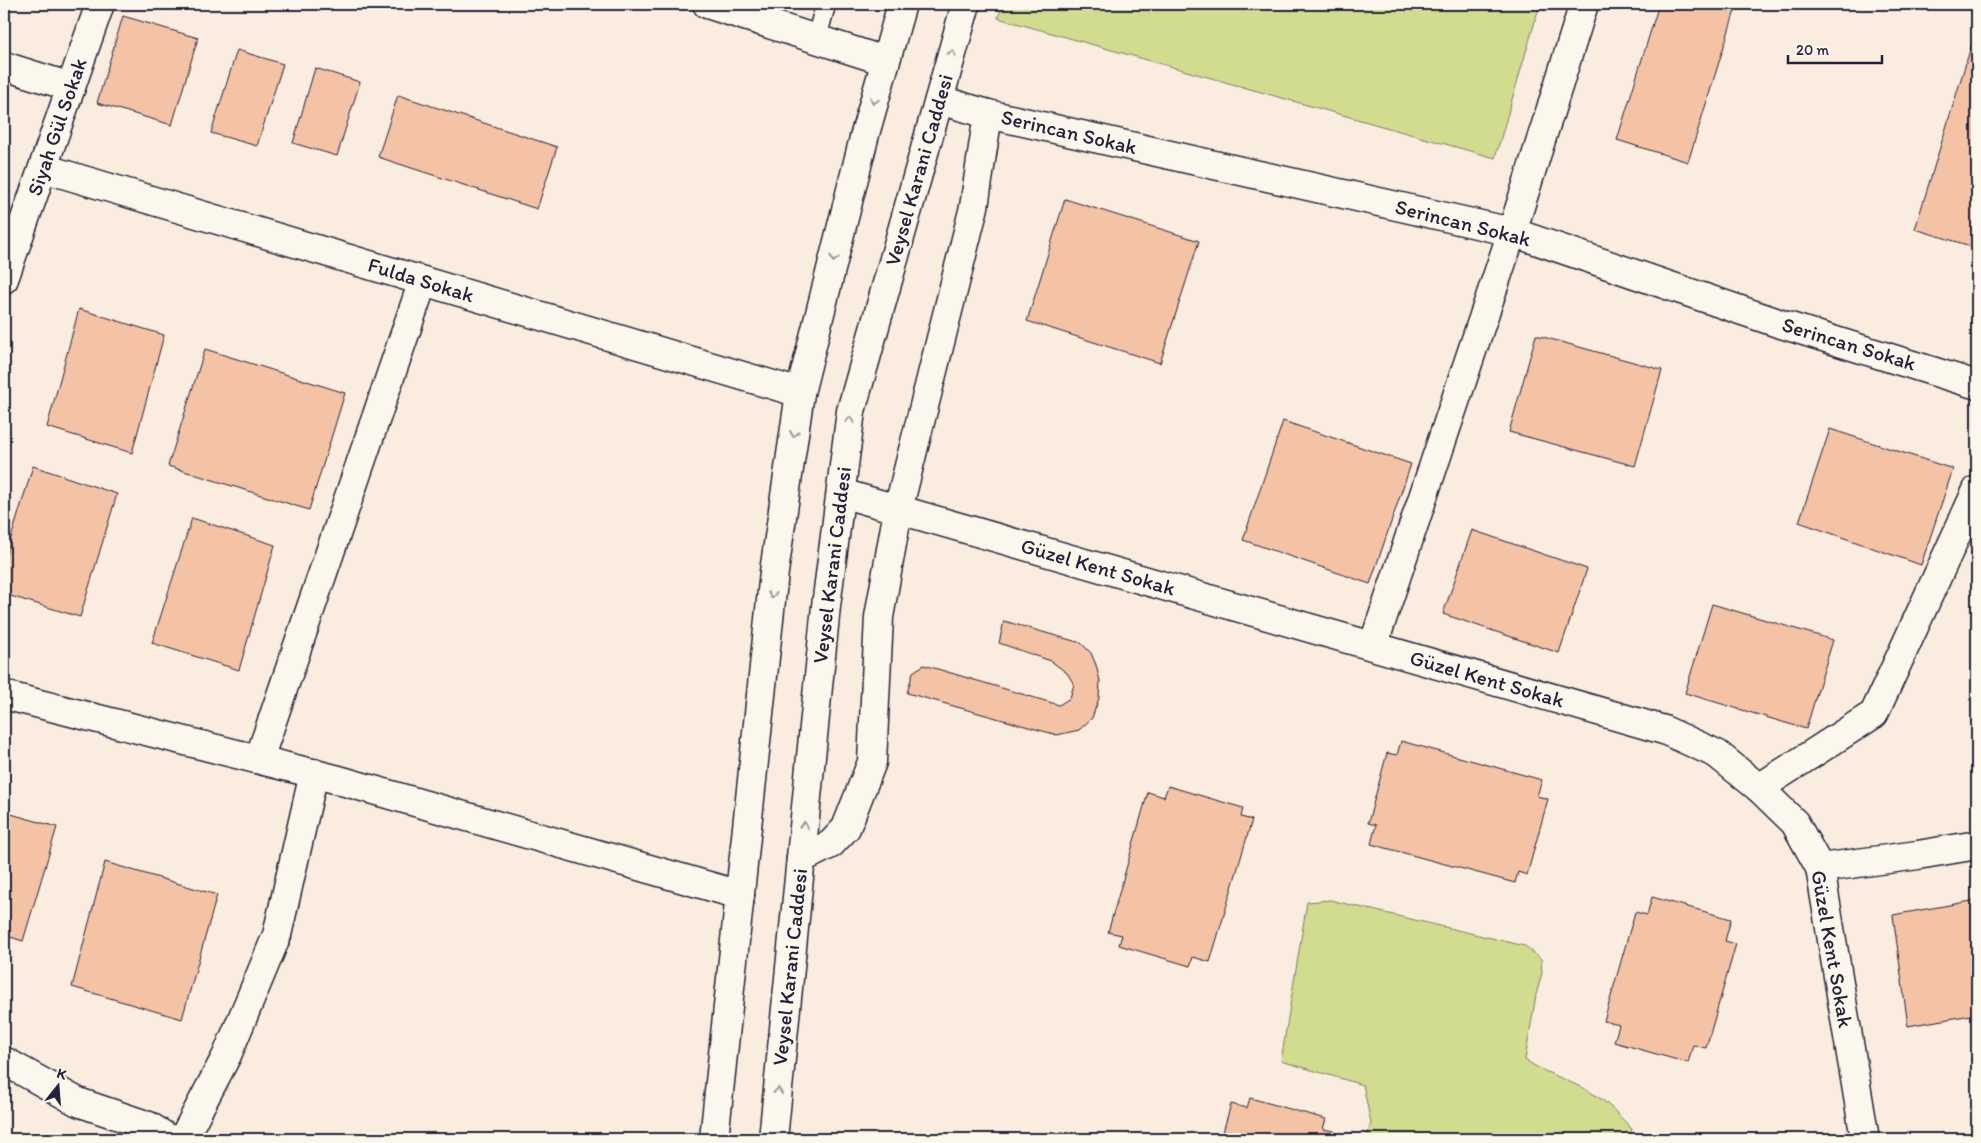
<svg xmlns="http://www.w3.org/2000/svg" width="1981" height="1143" font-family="Itim,sans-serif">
<rect width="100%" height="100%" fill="#faecde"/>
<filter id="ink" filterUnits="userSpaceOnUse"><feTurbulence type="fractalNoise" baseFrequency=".02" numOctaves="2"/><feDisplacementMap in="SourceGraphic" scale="10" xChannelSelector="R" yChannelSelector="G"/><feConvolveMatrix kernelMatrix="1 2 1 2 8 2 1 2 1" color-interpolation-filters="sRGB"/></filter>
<g filter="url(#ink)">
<g fill="#d1dc8f" stroke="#7a7f65">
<path d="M1003,4H1540L1495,158L998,18Z"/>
<path d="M1330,900L1525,946L1541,959L1542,973L1536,995L1525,1060C1549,1076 1578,1082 1601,1099C1612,1107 1622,1119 1632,1129L1629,1139H1366L1371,1123L1363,1085L1281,1061L1307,902Z"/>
</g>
<g fill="#f4c2a4" stroke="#22223b">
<path d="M1659,4H1737L1688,162L1617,140Z"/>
<path d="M123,16L198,38L172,125L97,103Z"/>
<path d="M1977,27V248L1915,229Z"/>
<path d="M237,50L283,64L257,146L211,133Z"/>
<path d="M315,68L360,82L337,156L293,143Z"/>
<path d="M398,95L557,147L537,209L378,157Z"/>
<path d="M1065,199L1199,241L1160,363L1027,321Z"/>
<path d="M79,309L164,335L132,453L47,427Z"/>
<path d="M1536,335L1662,370L1635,466L1509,432Z"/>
<path d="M205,349L345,393L309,510L168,466Z"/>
<path d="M1283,421L1411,464L1370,584L1243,540Z"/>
<path d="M1830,429L1953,469L1921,565L1799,522Z"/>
<path d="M33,466L117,494L80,617L4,594V561Z"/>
<path d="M192,518L275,545L239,670L152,643Z"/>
<path d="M1472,530L1587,569L1559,653L1443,614Z"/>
<path d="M1712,604L1833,640L1806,729L1685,693Z"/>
<path d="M1004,621L1081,643L1091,653L1096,665L1100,681L1099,698L1092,718L1079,730L1057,735L907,693L913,672L924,665L1059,705L1070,698L1074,684L1067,673L1051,661L999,643Z"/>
<path d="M1401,741L1542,780L1537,796L1548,799L1527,875L1518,872L1515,883L1371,844L1376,825L1368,823L1387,753L1397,755Z"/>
<path d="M1168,786L1243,808L1241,817L1252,820L1210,962L1193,957L1190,966L1119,945L1122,935L1108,932L1148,792L1164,797Z"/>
<path d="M4,812L57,827L23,941L4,935Z"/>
<path d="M105,862L217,895L182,1019L72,987Z"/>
<path d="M1652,897L1731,919L1725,941L1736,944L1706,1048L1693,1045L1688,1063L1614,1042L1619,1025L1604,1021L1635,912L1647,915Z"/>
<path d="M1977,900V1014L1908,1026L1893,915Z"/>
<path d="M1250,1098L1326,1119L1323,1129L1334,1131L1332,1139H1221L1231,1104L1247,1108Z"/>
</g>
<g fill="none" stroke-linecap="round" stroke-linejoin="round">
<g stroke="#22223b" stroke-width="22">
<path id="lane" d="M816,39L826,4"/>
</g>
<g stroke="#22223b" stroke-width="31">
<g id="street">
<path d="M707,4L885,61"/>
<path d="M4,66L71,87"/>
<path d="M939,100L988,114L1512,232L1781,324L1977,385"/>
<path d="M43,168L800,393"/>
<path d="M4,279L100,4"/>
<path d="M841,493L1664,730L1717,754L1759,788L1795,823L1820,868L1865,1139"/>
<path d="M1373,646L1512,232L1584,4"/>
<path d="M4,695L335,779L740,895"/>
<path d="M259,759L423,281"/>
<path d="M1759,788L1874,714L1977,490"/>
<path d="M801,859L831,844L846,828L872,762L879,617L898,510L974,207L988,114"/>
<path d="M1820,868L1918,855L1977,845"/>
<path d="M4,1061L78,1102L149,1126L169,1139"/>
<path d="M183,1139L227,1055L277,935L314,773"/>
</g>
</g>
<g stroke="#22223b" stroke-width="31">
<g id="secondary">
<path d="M714,1139L774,572L800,393L865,134L902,4"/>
<path d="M773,1139L826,606L851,411L966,4"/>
</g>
</g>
<use href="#lane" stroke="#fbf7ec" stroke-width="19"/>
<use href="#street" stroke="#fbf7ec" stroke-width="28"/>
<use href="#secondary" stroke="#fbf7ec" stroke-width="28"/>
</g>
<defs><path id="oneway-chevron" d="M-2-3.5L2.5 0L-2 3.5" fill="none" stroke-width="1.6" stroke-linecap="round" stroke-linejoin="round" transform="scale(1.25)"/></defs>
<g stroke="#99979c">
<use href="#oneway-chevron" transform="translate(952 53) rotate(-74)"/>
<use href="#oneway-chevron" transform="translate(874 101) rotate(106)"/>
<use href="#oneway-chevron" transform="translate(834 259) rotate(104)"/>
<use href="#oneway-chevron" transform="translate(850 420) rotate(-83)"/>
<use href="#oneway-chevron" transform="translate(794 434) rotate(98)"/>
<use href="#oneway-chevron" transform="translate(772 595) rotate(96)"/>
<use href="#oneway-chevron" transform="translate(804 825) rotate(-84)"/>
<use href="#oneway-chevron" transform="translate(778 1091) rotate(-84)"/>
</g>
</g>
<g text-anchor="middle" stroke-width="4.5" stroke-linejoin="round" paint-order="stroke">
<g font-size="21" fill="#22223b" stroke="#fbf7ec">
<text transform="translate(57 127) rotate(-71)" y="7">Siyah Gül Sokak</text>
<text transform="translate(1069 132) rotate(13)" y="7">Serincan Sokak</text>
<text transform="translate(919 170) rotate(-74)" y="7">Veysel Karani Caddesi</text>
<text transform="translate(1463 223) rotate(14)" y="7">Serincan Sokak</text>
<text transform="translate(421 280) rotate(17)" y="7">Fulda Sokak</text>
<text transform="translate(1849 344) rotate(17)" y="7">Serincan Sokak</text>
<text transform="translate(832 565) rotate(-83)" y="7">Veysel Karani Caddesi</text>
<text transform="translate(1098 567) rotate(16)" y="7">Güzel Kent Sokak</text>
<text transform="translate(1487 679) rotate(16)" y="7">Güzel Kent Sokak</text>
<text transform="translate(1832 949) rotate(80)" y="7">Güzel Kent Sokak</text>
<text transform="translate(790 967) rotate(-84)" y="7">Veysel Karani Caddesi</text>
</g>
</g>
<rect width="1981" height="1143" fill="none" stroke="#fbf7ec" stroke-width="20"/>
<rect x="10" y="10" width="1961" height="1123" fill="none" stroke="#22223b" stroke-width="2" filter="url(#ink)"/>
<g transform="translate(58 1086) rotate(17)" stroke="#fbf7ec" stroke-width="4" paint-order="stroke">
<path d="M0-4L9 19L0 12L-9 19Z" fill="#22223b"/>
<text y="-8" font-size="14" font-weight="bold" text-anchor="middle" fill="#22223b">K</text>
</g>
<path d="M1788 55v8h94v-8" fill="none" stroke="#22223b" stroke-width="2.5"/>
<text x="1796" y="55" font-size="15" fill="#22223b" stroke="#fbf7ec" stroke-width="4" paint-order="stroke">20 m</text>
</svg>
